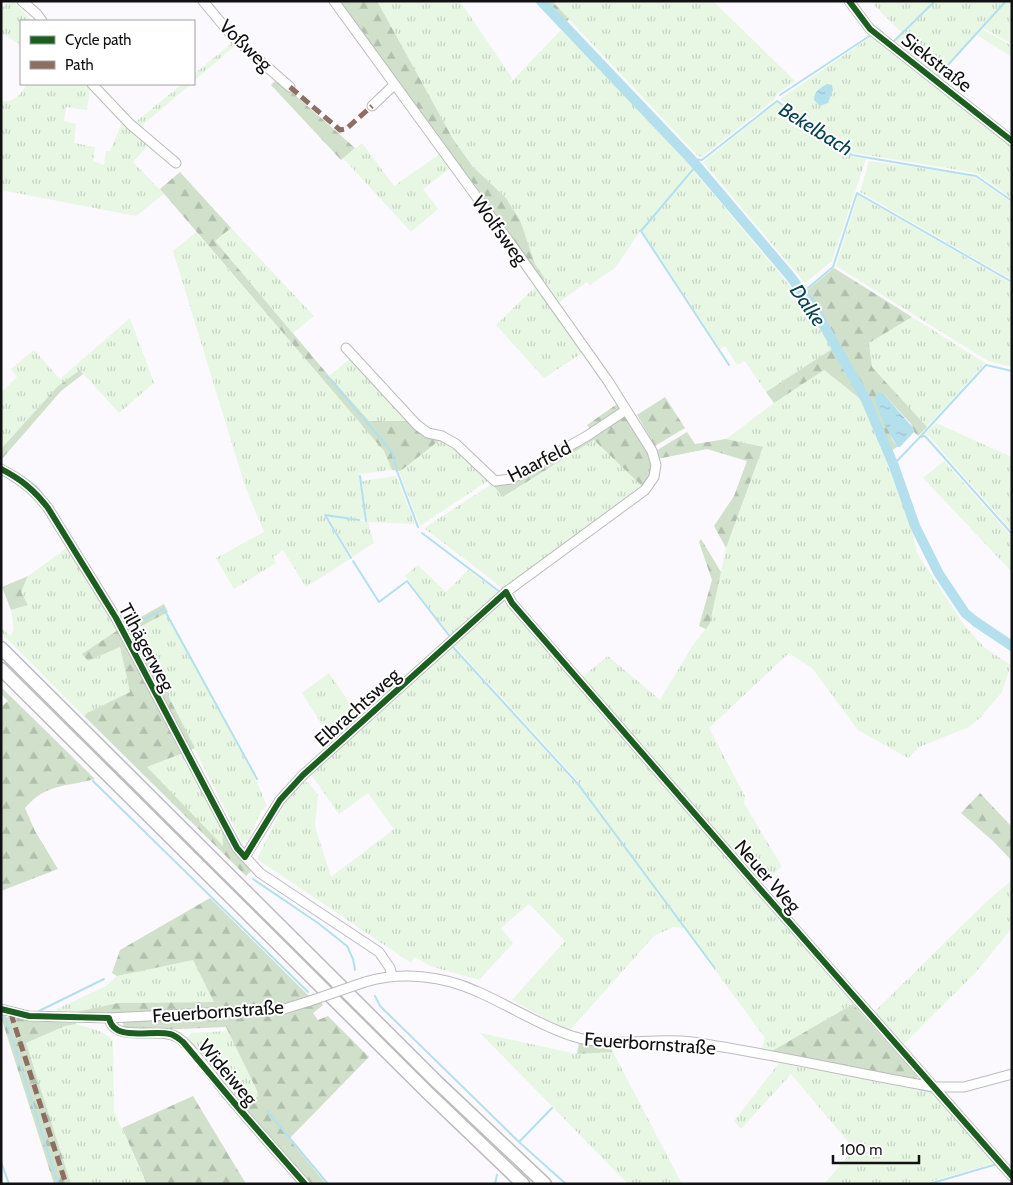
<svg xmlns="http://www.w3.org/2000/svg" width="1013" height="1185" font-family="Cabin,sans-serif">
<defs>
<pattern id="grass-tufts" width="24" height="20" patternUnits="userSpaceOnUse" patternTransform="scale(1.25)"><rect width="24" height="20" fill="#e8f6e4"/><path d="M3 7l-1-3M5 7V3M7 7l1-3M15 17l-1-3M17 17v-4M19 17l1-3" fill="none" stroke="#c6d2c3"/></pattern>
<pattern id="forest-firs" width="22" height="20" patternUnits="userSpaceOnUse" patternTransform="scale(1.25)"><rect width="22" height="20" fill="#d0e0ca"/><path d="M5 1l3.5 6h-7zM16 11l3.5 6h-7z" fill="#b2bfad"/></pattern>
<pattern id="water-ripples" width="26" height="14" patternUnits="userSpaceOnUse" patternTransform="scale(1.25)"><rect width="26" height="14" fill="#b4e0ee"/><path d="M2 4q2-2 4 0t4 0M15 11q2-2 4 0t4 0" fill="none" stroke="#9abfcb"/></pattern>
</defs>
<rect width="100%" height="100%" fill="#fbf9fd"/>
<g fill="url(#grass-tufts)">
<path d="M10,1H13L32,21H21V45L1,33V9Z"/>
<path d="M377,1H460L512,78L510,83L561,30L626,95L693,169L640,231L615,268L590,285L587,282L558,303L542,281L535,264L520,220L506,198L473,167L453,139Z"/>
<path d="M552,1H713L795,81L777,94L774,100L702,157L698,156Z"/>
<path d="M877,1H934L901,32L874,5Z"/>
<path d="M936,1H1005L937,76L895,40Z"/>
<path d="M1007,1H1012V44L983,28Z"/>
<path d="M982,29L1012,46V57L977,35Z"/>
<path d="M872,36L1012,147V199L978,174L942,167L854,153L780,99Z"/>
<path d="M233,42L236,45L194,81V74Z"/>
<path d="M27,84H85L90,88L87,110L66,107L64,121L76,124L74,143L95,147L93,161L104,165L106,151H110L122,123L148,145L133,162L164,194L136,216L1,190V101C15,103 21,94 27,84Z"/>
<path d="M182,84H191L139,128L133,124Z"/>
<path d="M777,102L853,157L866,159L832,261L805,283L703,162Z"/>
<path d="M362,143L394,186L441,153L451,168L423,189L438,209L411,232L343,158Z"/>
<path d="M869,161L965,174L976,178L1012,203V280L860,192Z"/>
<path d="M694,171L810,310L832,349L766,392L745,361L737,365L725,346L720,349L642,231Z"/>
<path d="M858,195L1012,284V367L988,361L836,266Z"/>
<path d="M231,228L314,316L293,333L215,241Z"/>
<path d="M196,232L384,451L392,470L359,474L365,520L323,514L350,559L306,587L283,550L273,557L276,563L234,589L216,558L264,532L245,486L173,251Z"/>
<path d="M535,287L582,353L544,378L496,325Z"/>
<path d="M912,317L985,363L927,427L872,367L869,343Z"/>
<path d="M130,318L154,383L119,413L80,370L57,387L1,449V393L17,377L11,369L34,350L60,379Z"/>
<path d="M352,357L410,421H369L329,376Z"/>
<path d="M824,370L863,401L911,525L917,553L964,625L985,648L1011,665L1002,692L981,717L969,727L919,747L908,758L858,730L812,668L789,653L709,728L745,796L744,803L782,867L763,882L759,880L582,677L608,656L660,700L693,645L710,623L726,548L763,448L726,439L774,403Z"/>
<path d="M936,423L1012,457V531L926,433Z"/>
<path d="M441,439L449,441L489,480L420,526L399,471Z"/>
<path d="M594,440L644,488L505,590L424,528L492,484L504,497Z"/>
<path d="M944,461L1012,537V572L923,478Z"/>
<path d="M396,476L415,524L368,522L374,543L352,557L327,516L367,522L362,481Z"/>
<path d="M68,547L118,630L83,654L88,661L120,647L130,692L87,713L84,716L1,633V627L10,636L14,630L11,610L28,605L21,592L28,576Z"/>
<path d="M418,565L446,592L468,570L499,593L451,637L405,576Z"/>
<path d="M504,602L853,1004L772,1051L762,1048L765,1038L684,928L673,927L654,936L570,1030L557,1025L512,1000L565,941L529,904L501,928L513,943L479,980L430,966L415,957L411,963L257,859L285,802L302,781L309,783L318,795L315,826L331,877L394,829L368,793L339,814L310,773L452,647L576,784L579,782L454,645Z"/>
<path d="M166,613L257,782L267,806L261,811L249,839L242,842L134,630Z"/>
<path d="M329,673L361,719L333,742L302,693Z"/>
<path d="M183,753L222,828L223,847L147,767Z"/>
<path d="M1012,880V928L976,972L903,1045L874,1012L984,904Z"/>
<path d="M193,959L214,1002L118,1003L67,1014H56L57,1009L106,986L117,976Z"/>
<path d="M76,1024C88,1028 105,1030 113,1041L114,1112L147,1184H71L26,1043L65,1026Z"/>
<path d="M228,1031L259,1096L245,1108L185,1040L191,1033Z"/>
<path d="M480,1033L577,1054L613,1052L682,1184H628Z"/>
<path d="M779,1063L933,1093L994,1163L923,1184H824L854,1149L791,1074L741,1129L734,1121Z"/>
</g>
<g fill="url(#forest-firs)">
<path d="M339,1H377L453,139L473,167L506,198L520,220L535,264L545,279L542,281Z"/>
<path d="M535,1H552L569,19L560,28Z"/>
<path d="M277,79L355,148L341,160L271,85Z"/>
<path d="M180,172L231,228L215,241L329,376L369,421H410L441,439L403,469L399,471L392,470L384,451L160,189Z"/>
<path d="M834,268L912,317L869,343L872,367L927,427L918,436L914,432L911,424L883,393L892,439L897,447L891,451L869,398L817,306L805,292Z"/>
<path d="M832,349L863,401L824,370L774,403L766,392Z"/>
<path d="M80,370L83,374L61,391L1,460V449L57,387Z"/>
<path d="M665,397L685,428L655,446L637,415Z"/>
<path d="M617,404L621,410L591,430L587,425Z"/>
<path d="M625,412C636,429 658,453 653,475C651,480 647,484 644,488L594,440L503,497L492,484H502Z"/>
<path d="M687,432L695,444L726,439L763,447L726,548L714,526L734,496L747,461L707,449L657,459L654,452Z"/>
<path d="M701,539L721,572L710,623L706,629L699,626L712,580L699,542Z"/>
<path d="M28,576L21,592L28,605L11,610L2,587Z"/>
<path d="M164,604L168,612L134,630L195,748L188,751L123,627Z"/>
<path d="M118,630L183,753L147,767L223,846L222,828L233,850L251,871L246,876L84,716L87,713L130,692L120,647L88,661L82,654Z"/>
<path d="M1,687L95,779C67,787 46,783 25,808L35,831L58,869L1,891V707L8,701L1,694Z"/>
<path d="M980,793L1012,827V861L994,842L961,813Z"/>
<path d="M210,898L309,996L283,1005L121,1014H67L118,1003L214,1002L193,960L117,976L112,973L120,950Z"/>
<path d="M320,1000L323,1005L313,1013L318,1020L328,1016L369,1057L289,1139L326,1184H311L245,1108L259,1095L226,1027L134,1031L125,1029L122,1021L284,1013Z"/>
<path d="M853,1004L917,1076V1079L772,1051Z"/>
<path d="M1,1017L76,1021V1024L65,1026L26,1043L71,1184H54Z"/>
<path d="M579,1042L610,1047L613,1052L577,1054Z"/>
<path d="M193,1096L246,1184H147L122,1128Z"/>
</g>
<g fill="url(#water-ripples)">
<path d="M827,84L832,85L833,90L828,103L820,106L814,100C814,91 820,88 827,84Z"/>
<path d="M879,392L883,393L914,429V432L900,447H897L883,421L875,401V396Z"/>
</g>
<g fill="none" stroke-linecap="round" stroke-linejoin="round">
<g stroke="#b4e0ee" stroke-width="2">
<path d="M873,25L883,33"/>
<path d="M893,42L935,1"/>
<path d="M937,77L1006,1"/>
<path d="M780,95L871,35"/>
<path d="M691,159L702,160L777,101L852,155L976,176L1012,201"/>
<path d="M696,166L641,231L729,365"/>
<path d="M802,293L833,267L857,193L1012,282"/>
<path d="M326,377L330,379L392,452L397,471L418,527"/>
<path d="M920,437L986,365L1012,371"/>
<path d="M893,463L896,462L920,437L925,436L1012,534"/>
<path d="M19,474L36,486L51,505"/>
<path d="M360,476L366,521"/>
<path d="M422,533L500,592"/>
<path d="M351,558L325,515L359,520"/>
<path d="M353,561L379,602L407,581L451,638"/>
<path d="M472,628L504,600"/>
<path d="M127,629L163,609L165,611L257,779"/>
<path d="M452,646L578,784L714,967"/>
<path d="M93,781L308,992"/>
<path d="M235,834L242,847"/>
<path d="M253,879L318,923L347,946L353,959L355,970"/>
<path d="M375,996L380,1006L519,1142L566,1184"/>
<path d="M39,1011L104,979"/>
<path d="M1,1014L5,1017L58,1184"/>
<path d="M919,1088V1089L933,1092"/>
<path d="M267,1111L328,1184"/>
<path d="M519,1142L552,1108"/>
<path d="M1,1162L9,1184"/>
<path d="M495,1184L497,1175"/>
<path d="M929,1184L997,1164"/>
</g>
<path stroke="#b4e0ee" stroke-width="10" d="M541,1L691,159L790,276L814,308L866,400L894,466L915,526L939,574L965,613L976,622L1012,646"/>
<g stroke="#bcbbbe" stroke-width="11">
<g id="minor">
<path d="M22,1L37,14L42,21"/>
<path d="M203,1L233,37L290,87"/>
<path d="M849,1L870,29L1012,141"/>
<path d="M92,84L130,124L176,163"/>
<path d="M372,106L394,85"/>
<path d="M346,348L417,425L428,433L442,436L456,444L495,481L511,479L587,436L626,410"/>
<path d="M1,469C22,480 34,490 48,508L116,618L237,848L260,873L379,952L390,968L392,976"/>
<path d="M506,592L512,603L760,889L1012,1176"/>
<path d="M245,857L280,800L303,775L506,592L645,490L654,477L656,465L652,451L608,381L516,251L334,1"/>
<path d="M365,982C401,971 443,976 476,991C509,1005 538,1025 572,1036C611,1049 652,1037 692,1042C773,1054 853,1073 934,1087H964L1012,1074"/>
<path d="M1,1009L29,1016L109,1018L284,1009L310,1001"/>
<path d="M109,1018C114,1045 161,1024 180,1039C195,1051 212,1076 225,1092C251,1123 278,1153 305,1184"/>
</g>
</g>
<g stroke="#bcbbbe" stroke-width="15">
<g id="highway">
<path d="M1,648L437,1082L545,1184"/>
<path d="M1,669L428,1093L523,1184"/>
</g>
</g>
<use href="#minor" stroke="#fefeff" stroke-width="9"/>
<use href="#highway" stroke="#fefeff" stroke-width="12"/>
<g stroke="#bcbbbe" stroke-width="11" stroke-linecap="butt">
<path id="minor-bridge" d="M310,1001L365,982"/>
</g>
<use href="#minor-bridge" stroke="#fefeff" stroke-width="9"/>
<g stroke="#8d6e63" stroke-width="5" stroke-dasharray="10 5" stroke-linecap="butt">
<path d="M290,87L340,130L346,129L372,106"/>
<path d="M12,1013V1017L66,1184"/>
</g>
<g stroke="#fff" stroke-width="9">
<g id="cycleway">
<path d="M849,1L870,29L1012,141"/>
<path d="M1,469C22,480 34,490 48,508L116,618L237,848L245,857L280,800L303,775L506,592L512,603L760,889L1012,1176"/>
<path d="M1,1009L29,1016L109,1018C114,1043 152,1029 170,1034C175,1035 179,1039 183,1042L241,1111L305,1184"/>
</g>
</g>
<use href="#cycleway" stroke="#1b5e20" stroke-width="6"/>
</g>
<g text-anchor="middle" stroke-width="4" stroke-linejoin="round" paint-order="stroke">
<g font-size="19" fill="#111113" stroke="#fff">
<text transform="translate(246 45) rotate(44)" y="7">Voßweg</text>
<text transform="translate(937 62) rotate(38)" y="7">Siekstraße</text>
<text transform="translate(500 230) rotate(54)" y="7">Wolfsweg</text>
<text transform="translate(539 461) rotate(-27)" y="7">Haarfeld</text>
<text transform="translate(147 647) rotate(62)" y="7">Tilhägerweg</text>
<text transform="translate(357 707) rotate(-42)" y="7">Elbrachtsweg</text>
<text transform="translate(768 876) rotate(49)" y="7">Neuer Weg</text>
<text transform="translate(218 1011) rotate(-4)" y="7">Feuerbornstraße</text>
<text transform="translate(650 1043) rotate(4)" y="7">Feuerbornstraße</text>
<text transform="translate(228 1072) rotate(50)" y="7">Wideiweg</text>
</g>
<g font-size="20" font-style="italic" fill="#084351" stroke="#fff">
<text transform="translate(816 129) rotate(32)" y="7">Bekelbach</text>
<text transform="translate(808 305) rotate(55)" y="7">Dalke</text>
</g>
</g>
<rect width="1013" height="1185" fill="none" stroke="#111113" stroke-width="5"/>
<rect x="20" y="20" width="175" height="65" fill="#ffffff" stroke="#a0a0a1"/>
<rect x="30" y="36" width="25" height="8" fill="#1b5e20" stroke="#a0a0a1"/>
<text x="65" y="45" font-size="15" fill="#111113">Cycle path</text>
<rect x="30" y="61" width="25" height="8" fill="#8d6e63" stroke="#a0a0a1"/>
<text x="65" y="70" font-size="15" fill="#111113">Path</text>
<path d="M833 1155v8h86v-8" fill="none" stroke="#111113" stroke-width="2.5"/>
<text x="840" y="1155" font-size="15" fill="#111113" stroke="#ffffff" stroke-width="4" paint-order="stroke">100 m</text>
</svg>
